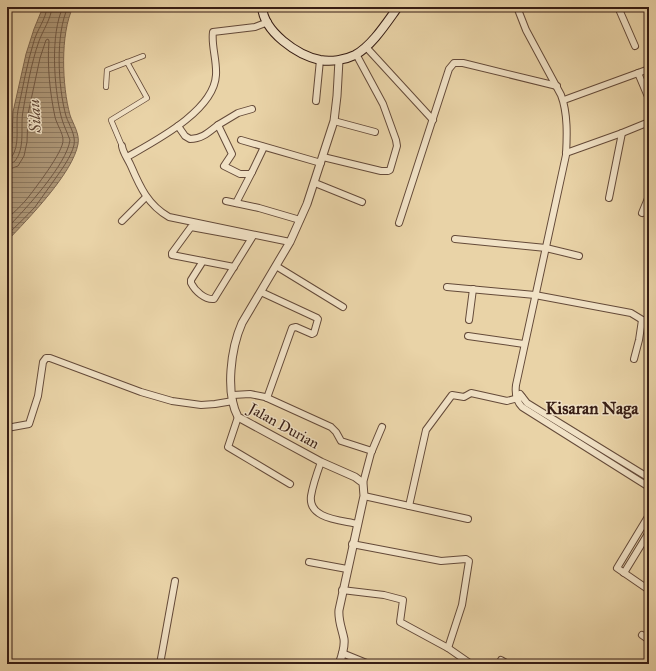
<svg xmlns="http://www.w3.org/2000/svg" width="656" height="671" font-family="'IM FELL Great Primer',serif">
<defs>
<pattern id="water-rules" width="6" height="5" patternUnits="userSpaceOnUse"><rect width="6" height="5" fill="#ac9575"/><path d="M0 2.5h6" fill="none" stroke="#8d795f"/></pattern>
</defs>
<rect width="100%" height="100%" fill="#e9d3a7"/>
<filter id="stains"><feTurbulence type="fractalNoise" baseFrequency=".005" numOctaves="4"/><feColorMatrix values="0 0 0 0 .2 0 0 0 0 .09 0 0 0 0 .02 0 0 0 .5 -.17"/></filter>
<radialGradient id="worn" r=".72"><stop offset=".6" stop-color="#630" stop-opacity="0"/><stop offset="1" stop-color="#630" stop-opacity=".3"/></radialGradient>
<path fill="url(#water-rules)" stroke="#7d654e" d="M43,7H73C60,34 62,86 70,115C73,124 80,134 78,144C73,173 28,219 7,241V158L10,152L12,141L13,112L26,54L34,29Z"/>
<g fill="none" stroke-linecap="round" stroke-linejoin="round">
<g stroke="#725944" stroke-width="1">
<path d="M7,159L11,158C21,145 15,125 18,110C23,87 27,63 34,41C37,30 46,19 47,7"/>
<path d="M7,164L14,162C26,149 20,126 23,111C27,88 31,64 39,41C43,30 51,19 52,7"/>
<path d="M7,170L18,166L24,156L27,142L28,114L40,58L46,40L48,39L49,41C47,66 50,93 55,117C57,125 63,133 63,140C64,151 34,190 26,200C20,207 13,213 7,219"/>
<path d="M7,228C25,210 67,164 70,140C67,132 63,124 61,116C54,87 50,34 63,7"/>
<path d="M7,235C16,226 26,217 35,207C42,198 48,188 55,179C62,169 71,157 74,145C76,135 69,125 66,116C58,87 55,34 68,7"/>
</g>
<g stroke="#644a39" stroke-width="6">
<g id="pedestrian">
<path d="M106,87L107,70L143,56"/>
<path d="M122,146L111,120L147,98L127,62"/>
</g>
</g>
<g stroke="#644a39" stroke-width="8">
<g id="minor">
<path d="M517,7L526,30L561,95C568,113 567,137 566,155L516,385C515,393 516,401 522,407L649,487"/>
<path d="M618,7L635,46"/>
<path d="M366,47L433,120"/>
<path d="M638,73L649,99"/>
<path d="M564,100L649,69"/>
<path d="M316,101L320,60"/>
<path d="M334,121L375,132"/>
<path d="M218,125L238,113L252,109"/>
<path d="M178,126L185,136L190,139C202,139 209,132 218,125L232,154L224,166L240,174H250L252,172L264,147"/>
<path d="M241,140L321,163"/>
<path d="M122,146C123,153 128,159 131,166C140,187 148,205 169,217L290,242"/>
<path d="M566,153L622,133L649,122"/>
<path d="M127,157C155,141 214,111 216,75C217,60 211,45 213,32L255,27L268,22"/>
<path d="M323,157L381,171H388L390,170L397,146L396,140L383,104L356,54"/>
<path d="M315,183L362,202"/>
<path d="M609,198L622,133"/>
<path d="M226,201L259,208L300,220"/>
<path d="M236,203L252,172"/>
<path d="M642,213L649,196"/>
<path d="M122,221L146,197"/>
<path d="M399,223L449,69L454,63H463L557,86"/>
<path d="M455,239L546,248L579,256"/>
<path d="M203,261L191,280V283C195,291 205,300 214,299L253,236"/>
<path d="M276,266L343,307"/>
<path d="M234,267L172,255V253L191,227L251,238"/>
<path d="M447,287L535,295L631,313L649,324"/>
<path d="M261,292L317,318L318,319L314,333L312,334L296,327L292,328L267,398"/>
<path d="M469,320L473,289"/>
<path d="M468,336L524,344"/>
<path d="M634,359L639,340L642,320"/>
<path d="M520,394L527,403L649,478"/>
<path d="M233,395L250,394L265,397L331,427L336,432L341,441L372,451"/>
<path d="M238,417L228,447L290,484"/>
<path d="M7,428L29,424L38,396L43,362L46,358H50L141,392L172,401L201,405L215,404L233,401"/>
<path d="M321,462C317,473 313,484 311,496C308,519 341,520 357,524"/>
<path d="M363,483L371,453L382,427"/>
<path d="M364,496L468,519"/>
<path d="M409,506L426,430L452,395L464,397L471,393L507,401L522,397"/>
<path d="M649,515L617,568L649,590"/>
<path d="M352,544L441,561L466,559L469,561L462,605L448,648"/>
<path d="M309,562L347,569"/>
<path d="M624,573L649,532"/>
<path d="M342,590L384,595L403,600L400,622L448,648L471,664"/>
<path d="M642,635L649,640"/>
<path d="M342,653L369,664"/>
<path d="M160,664L175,581"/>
<path d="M499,664L501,660L508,664"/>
</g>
</g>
<g stroke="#644a39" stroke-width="9">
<path id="tertiary" d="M339,60L337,96L334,121L307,204L290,242L242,323C231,348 225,392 238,417L321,462L355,477L363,483L364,496L339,610C338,620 342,629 344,639C345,647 342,656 339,664"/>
</g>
<g stroke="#371d14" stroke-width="10">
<path id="secondary" d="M262,7C264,32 297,55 320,60C331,62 345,60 355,55C372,46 387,22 398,7"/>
</g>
<use href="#pedestrian" stroke="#f1e2c6" stroke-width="4.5"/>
<use href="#minor" stroke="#f1e2c6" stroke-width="6"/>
<use href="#tertiary" stroke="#f1e2c6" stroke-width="7"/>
<use href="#secondary" stroke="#f1e2c6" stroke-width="8"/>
</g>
<g text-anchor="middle" stroke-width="3" stroke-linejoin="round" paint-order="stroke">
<g font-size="15" fill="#371d14" stroke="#f1e2c6">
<text transform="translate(284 426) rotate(29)" y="5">Jalan Durian</text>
</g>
<g font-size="16" font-style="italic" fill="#604736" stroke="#f1e2c6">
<text transform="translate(34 116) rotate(-93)" y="6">Silau</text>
</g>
<g font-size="17" font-weight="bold" fill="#371d14" stroke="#f1e2c6">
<text x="592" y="414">Kisaran Naga</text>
</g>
</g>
<rect width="656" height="671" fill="none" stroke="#e9d3a7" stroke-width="24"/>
<rect x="8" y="8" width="640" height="655" fill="none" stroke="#371d14" stroke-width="2"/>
<rect x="12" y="12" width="632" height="647" fill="none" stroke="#371d14"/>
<rect width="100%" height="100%" filter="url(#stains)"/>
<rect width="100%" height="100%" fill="url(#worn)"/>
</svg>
